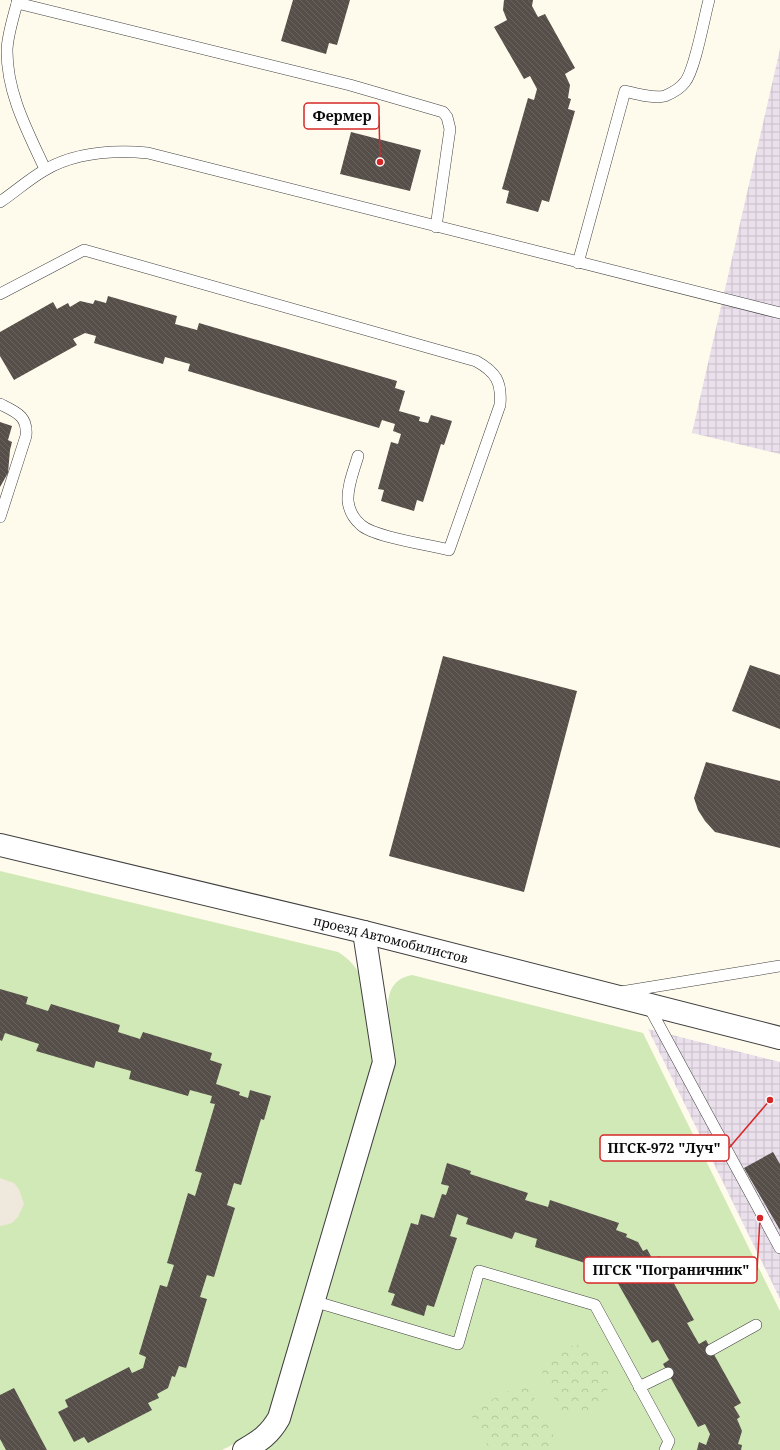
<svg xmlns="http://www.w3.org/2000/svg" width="780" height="1450" font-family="'Noto Serif',serif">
<defs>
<pattern id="industrial-grid" width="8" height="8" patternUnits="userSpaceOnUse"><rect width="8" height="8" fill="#eae0ec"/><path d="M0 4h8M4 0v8" fill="none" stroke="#c8bfc9"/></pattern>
<pattern id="park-crowns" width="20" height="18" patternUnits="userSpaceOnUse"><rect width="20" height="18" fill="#d1e9b6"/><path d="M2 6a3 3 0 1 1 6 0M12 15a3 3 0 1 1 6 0" fill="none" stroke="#b2c79b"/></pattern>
<pattern id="building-back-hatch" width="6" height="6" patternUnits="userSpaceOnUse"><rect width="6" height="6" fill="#554e49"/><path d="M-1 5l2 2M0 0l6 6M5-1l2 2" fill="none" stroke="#68635f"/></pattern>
</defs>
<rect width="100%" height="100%" fill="#fffbec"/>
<g fill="url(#industrial-grid)">
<path d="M780,49V454L692,433Z"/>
<path d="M648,1029L780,1062V1299Z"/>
</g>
<g fill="#d1e9b6">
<path d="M0,871L338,952C349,959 355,965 361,977L373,1061L269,1414C258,1433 241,1440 222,1450H0Z"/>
<path d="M412,975L643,1033L780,1311V1450H264L279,1437L394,1062L388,1004C389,988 396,978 412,975Z"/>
</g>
<g fill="url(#park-crowns)">
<path d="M581,1345C630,1361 610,1426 560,1410L542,1374C548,1354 560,1346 581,1345Z"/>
<path d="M526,1382L561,1450H490L469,1411Z"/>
</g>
<path fill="#eee9dc" d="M0,1178L14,1183L19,1189L24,1204L18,1217L12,1223L5,1225L0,1226Z"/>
<g fill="url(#building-back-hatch)">
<path d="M293,0H350L337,45L329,43L326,54L281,41Z"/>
<path d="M504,0H533L532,6L538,17L545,14L575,68L565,74L570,85L568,98L571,99L568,109L575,111L549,202L542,200L538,212L506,203L509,191L502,189L528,98L534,100L537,89L530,76L524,79L494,27L507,20L503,10Z"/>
<path d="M351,132L421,150L410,191L340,174Z"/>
<path d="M108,296L177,316L175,324L197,330L199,323L397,381L395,388L405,391L399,411L420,417L419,421L428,423L431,415L452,421L444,445L441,444L423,502L417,500L414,511L381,501L384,490L378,489L391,442L398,444L401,434L393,431L395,424L382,420L379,428L188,371L190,364L165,357L163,364L94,343L96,336L85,333L73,339L77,345L14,380L0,356V332L53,302L57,309L68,303L70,307L80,301L93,304L95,300L106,303Z"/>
<path d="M0,422L12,426L8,440L12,442L10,450L8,473L0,487Z"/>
<path d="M443,656L577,691L524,892L389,856Z"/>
<path d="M750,665L780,675V729L732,711Z"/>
<path d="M706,762L780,781V848L715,832L705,821L698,810L694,798Z"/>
<path d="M0,989L28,997L26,1004L48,1011L51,1004L120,1025L118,1032L140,1039L143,1032L212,1053L210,1060L222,1064L216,1084L240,1092L239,1095L248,1098L250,1090L271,1096L264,1120L261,1119L241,1185L234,1183L227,1205L235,1208L214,1277L207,1275L200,1297L207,1299L186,1368L179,1366L175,1377L172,1376L168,1388L157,1394L159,1398L148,1403L152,1410L88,1443L84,1437L74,1442L58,1412L68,1407L65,1400L129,1367L132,1373L143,1368L146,1357L139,1354L160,1285L167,1287L174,1265L167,1263L188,1193L195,1196L202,1173L195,1171L215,1104L210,1103L212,1096L190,1090L188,1096L129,1079L131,1071L96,1061L94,1068L36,1051L39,1044L5,1033L2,1041L0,1040Z"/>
<path d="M773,1152L780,1164V1230L744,1168Z"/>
<path d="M447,1163L471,1171L470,1174L528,1193L525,1200L548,1207L550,1200L619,1223L616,1230L627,1234L626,1237L638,1242L643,1251L647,1249L653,1260L659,1256L694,1320L687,1323L699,1344L706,1340L741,1403L734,1407L740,1417L737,1419L742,1431L738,1444L742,1445L741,1450H697L699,1442L706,1445L710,1434L705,1424L698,1427L663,1364L669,1360L658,1340L652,1343L616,1280L623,1277L617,1266L606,1262L604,1269L535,1247L537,1239L515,1232L512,1239L466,1224L468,1218L457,1214L450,1236L457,1238L434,1307L427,1305L424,1316L391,1305L395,1294L388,1292L411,1223L418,1225L421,1214L434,1218L442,1194L446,1195L449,1186L441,1184Z"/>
<path d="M14,1388L47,1450H6L0,1439V1395Z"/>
</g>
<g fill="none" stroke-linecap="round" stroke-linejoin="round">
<g stroke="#3f3f3f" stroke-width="12">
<g id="lane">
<path d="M18,0C14,14 7,37 7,51C7,94 28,132 45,169"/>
<path d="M17,3L350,85L443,112L447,117L450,129L436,227"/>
<path d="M0,202C15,192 29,179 45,170C76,152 114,150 148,153L780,313"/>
<path d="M578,263L625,91C637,94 653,99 665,96C672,93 680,89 685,82C695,70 704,18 709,0"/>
<path d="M0,294L84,250L476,361C496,372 502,382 500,405L449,550C430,545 374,537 361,525C354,519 349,510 348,501C347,486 354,470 358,456"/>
<path d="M0,404C16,412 28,416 26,436L0,517"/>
<path d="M621,992L780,966"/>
<path d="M648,1005L780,1248"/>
<path d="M313,1301L458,1344L479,1271L595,1305L669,1441L665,1450"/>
<path d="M711,1350L756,1325"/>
<path d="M639,1387L668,1373"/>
</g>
</g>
<g stroke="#3f3f3f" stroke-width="24">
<g id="street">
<path id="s1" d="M0,845L364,932L780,1038"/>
<path d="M244,1450C260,1441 270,1434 279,1418L384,1062L364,932"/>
</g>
</g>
<use href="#lane" stroke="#fff" stroke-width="11"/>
<use href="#street" stroke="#fff" stroke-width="22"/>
</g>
<g text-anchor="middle" stroke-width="4" stroke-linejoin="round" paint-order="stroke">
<g font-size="13" fill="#0c0c0c" stroke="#fff">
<text dy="5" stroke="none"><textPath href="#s1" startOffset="402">проезд Автомобилистов</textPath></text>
</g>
</g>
<path fill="none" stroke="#d62828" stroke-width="1.5" d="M380 162L379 116M770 1100L729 1148M760 1218L757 1270"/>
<g fill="#d62828" stroke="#fff" stroke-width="1.5">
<circle cx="380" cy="162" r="4"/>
<circle cx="770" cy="1100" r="4"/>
<circle cx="760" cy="1218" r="4"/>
</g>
<g fill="#fff" stroke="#d62828" stroke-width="1.5">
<rect x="304" y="103" width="75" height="26" rx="4"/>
<rect x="600" y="1135" width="129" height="26" rx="4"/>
<rect x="584" y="1257" width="173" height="26" rx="4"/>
</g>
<g font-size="14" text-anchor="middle" font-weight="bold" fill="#0c0c0c">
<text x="342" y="121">Фермер</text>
<text x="664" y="1153">ПГСК-972 "Луч"</text>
<text x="671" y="1275">ПГСК "Пограничник"</text>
</g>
</svg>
